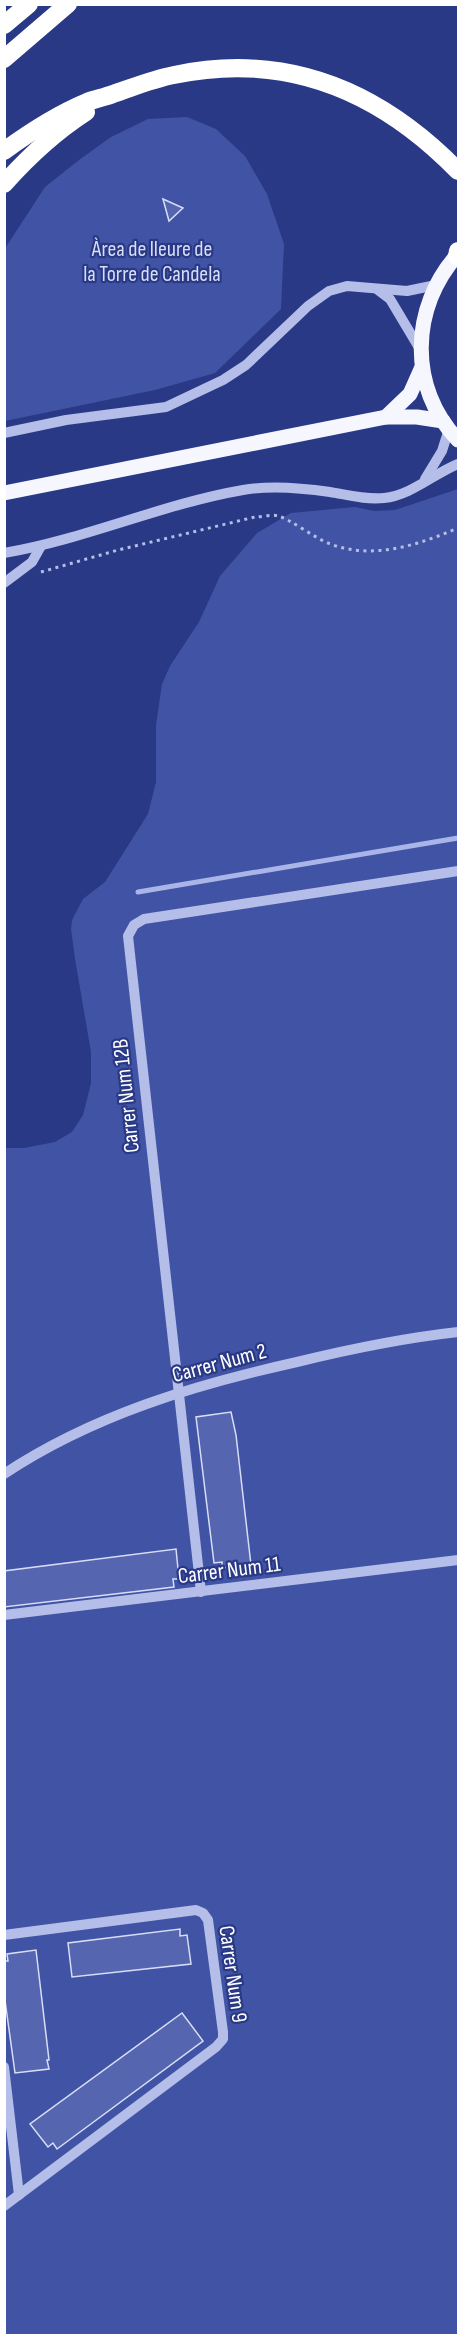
<svg xmlns="http://www.w3.org/2000/svg" width="463" height="2340" font-family="'Sofia Sans Condensed',sans-serif">
<rect width="100%" height="100%" fill="#293986"/>
<g fill="#4153a4">
<path d="M187,117L216,129L245,156L267,194L284,244L281,309L215,373L155,390L5,421L4,250L45,187L79,160L111,137L148,119Z"/>
<path d="M458,489V2335L5,2336V1148H24L55,1142L72,1132L83,1115L91,1083V1052L75,959L71,929L72,920L83,899L105,882L148,814L156,782V725L162,684L170,666L199,622L220,576L257,533L291,513L355,507L374,511L395,510Z"/>
</g>
<g fill="none" stroke-linecap="round" stroke-linejoin="round">
<path stroke="#a9b5e8" stroke-width="5" d="M138,892L458,838"/>
</g>
<g fill="#5665af" stroke="#d7ddf6" stroke-width="1.5">
<path d="M163,199L183,208L169,221Z"/>
<path d="M231,1412L236,1435L251,1565L222,1568V1562L214,1563L196,1417Z"/>
<path d="M176,1549L179,1579H173L174,1587L4,1607V1571Z"/>
<path d="M180,1929V1936L187,1935L191,1964L72,1977L68,1943Z"/>
<path d="M36,1950L49,2060H47L49,2069L15,2073L4,1993V1961H8L7,1954Z"/>
<path d="M182,2013L203,2041L57,2149L53,2143L48,2147L30,2124Z"/>
</g>
<g fill="none" stroke-linecap="round" stroke-linejoin="round">
<path stroke="#b4bee8" stroke-width="3" stroke-dasharray="3 4.5" stroke-linecap="butt" d="M41,572L118,550L255,517C262,517 272,514 278,516C290,519 313,537 328,543C371,561 418,545 458,528"/>
<g stroke="#b4bee8" stroke-width="10">
<path d="M378,290L390,299L421,351"/>
<path d="M4,433L66,420L166,407L223,380L246,365L308,306L329,291L347,286L407,291L436,285"/>
<path d="M425,479L442,451L449,429"/>
<path d="M4,553C86,539 162,504 243,490C270,485 303,488 330,492C348,495 366,500 384,498C410,496 435,473 458,464"/>
<path d="M4,583L32,562L41,546"/>
<path d="M4,1474C93,1415 194,1385 297,1362C350,1349 404,1338 458,1332"/>
<path d="M201,1592L128,936L134,925L144,919L458,871"/>
<path d="M4,1615L458,1560"/>
<path d="M4,1935L196,1910L203,1913L208,1920L223,2032V2039L216,2047L4,2206"/>
<path d="M4,2067L19,2195"/>
</g>
<g stroke="#f6f7fe" stroke-width="15">
<path d="M458,254C410,307 408,388 458,440"/>
<path d="M386,417L410,394L422,367"/>
<path d="M4,493L386,417H417L443,421"/>
</g>
<g stroke="#fff" stroke-width="18">
<path d="M4,25L29,4"/>
<path d="M4,59L68,4"/>
<path d="M4,151C30,132 58,114 87,102C95,99 105,97 113,94C134,87 153,79 174,75C287,51 380,91 458,171"/>
<path d="M4,184C29,156 55,132 86,112"/>
<path d="M457,256L458,251"/>
</g>
</g>
<g text-anchor="middle" stroke-width="4.5" stroke-linejoin="round" paint-order="stroke">
<g font-size="22" fill="#d7ddf6" stroke="#293986">
<text x="152" y="256">Àrea de lleure de<tspan x="152" dy="25">la Torre de Candela</tspan></text>
</g>
<g font-size="22" fill="#fff" stroke="#293986">
<text transform="translate(125 1096) rotate(-96)" y="8">Carrer Num 12B</text>
<text transform="translate(219 1362) rotate(-15)" y="8">Carrer Num 2</text>
<text transform="translate(229 1569) rotate(-7)" y="8">Carrer Num 11</text>
<text transform="translate(234 1974) rotate(82)" y="8">Carrer Num 9</text>
</g>
</g>
<rect width="463" height="2340" fill="none" stroke="#ffffff" stroke-width="12"/>
</svg>
